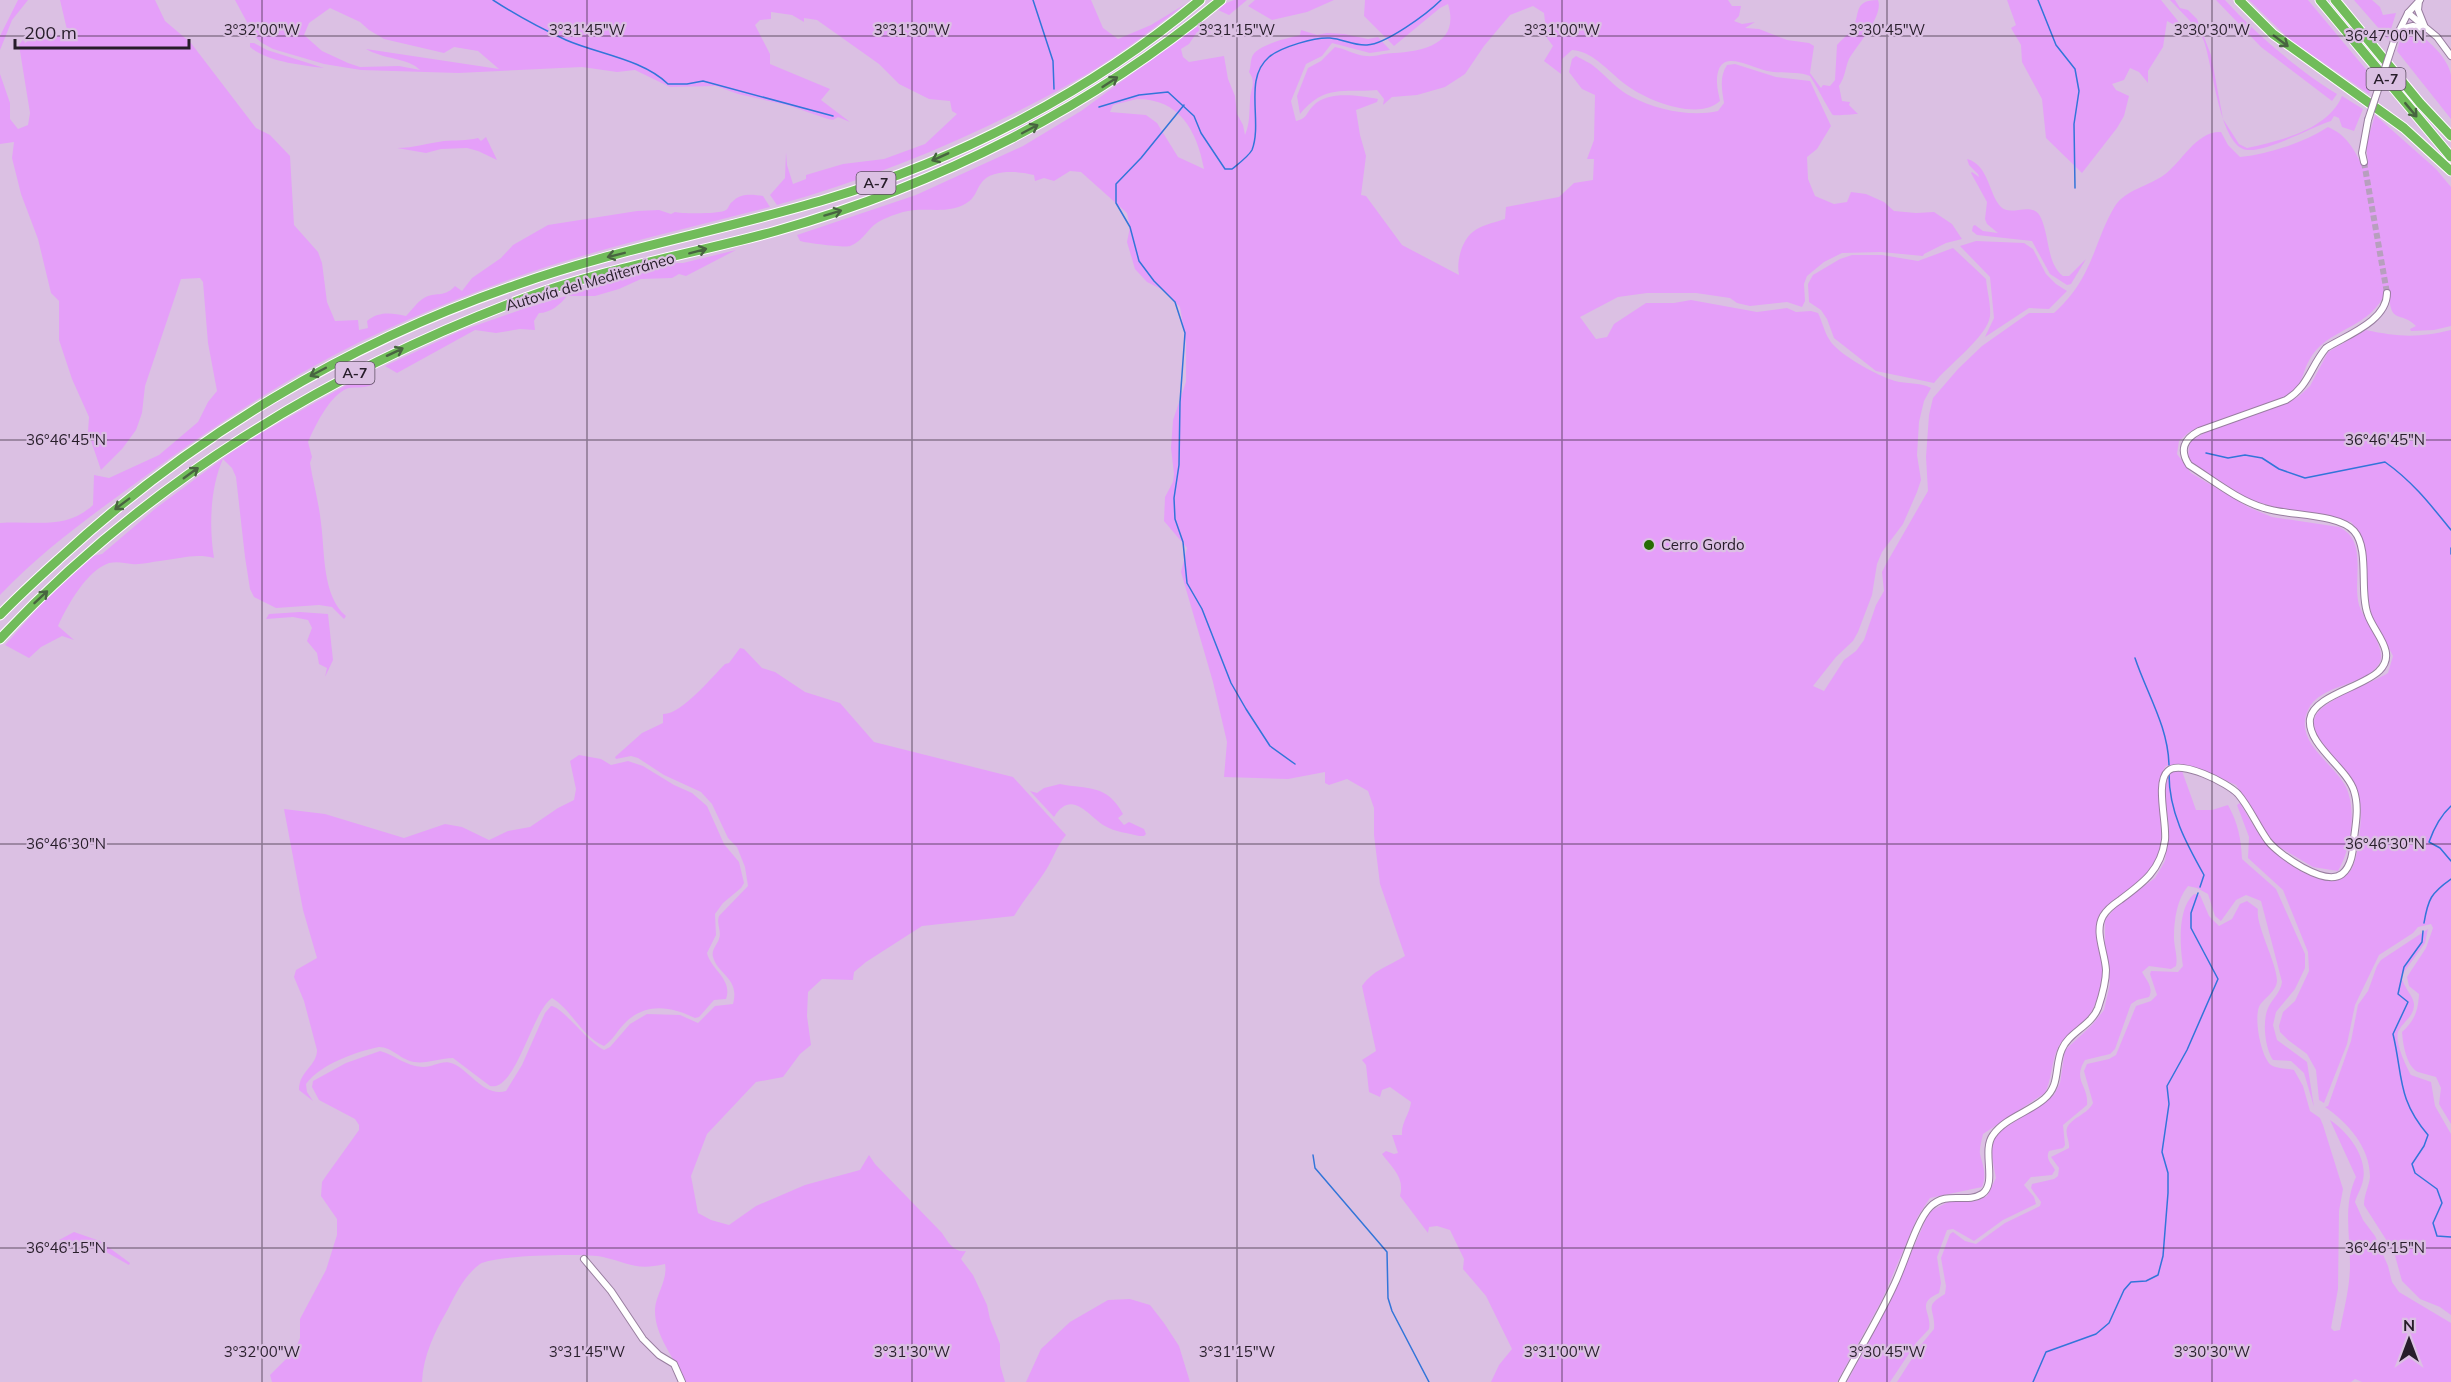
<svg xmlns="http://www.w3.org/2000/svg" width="2451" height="1382" font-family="Mulish,sans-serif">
<rect width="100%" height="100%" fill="#dbc0e3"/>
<g fill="#e59ff9" fill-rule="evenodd">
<path d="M18,0H28L12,20L0,50V36Z"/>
<path d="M60,0H155L165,21L191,43L256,128L270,135L290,156L294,225L318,252L322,263L327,302L335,321L358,320L359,330L368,328L367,321C379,311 392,313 406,316C413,309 419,299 428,296C439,293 446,296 455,286L462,291L472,278L501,258L513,245L548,225L637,211L659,210L671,214L675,212C681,214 722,214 726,210C729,208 729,204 732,202C740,193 752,194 763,196L770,207C683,230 593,249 508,280C442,304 375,332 314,366C247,403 186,446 125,491C81,523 38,555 0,595V523C35,520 65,531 93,505L94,475L109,478L159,455L198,422L208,402L217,391L208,343L203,282L200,278L181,279L145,386L142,413L136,430L122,449L101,470L88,432L89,417L72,379L59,340V301L51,293L38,239L21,194L12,158L14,142L0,144V74L10,103V119L18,129L28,125L30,113L19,45C31,26 50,35 69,38Z"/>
<path d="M235,0H1091L1103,28L1118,39L1151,25L1187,3C1155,27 1122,53 1087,74C990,130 885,175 777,205L770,195L785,178L786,152L787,165L793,184L806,179V175L843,164L884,159L925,144L957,114L952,111L950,101L929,99L899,84L879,64L817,20L804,18V22L792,15L771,12V19L760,20L755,25L770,54V64L830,89L821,100L850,122L838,117L833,120L828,119L787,105L738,94L716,86L670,87L635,70L617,72L582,67L458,73L361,70L324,64L273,49L262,43L255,37ZM330,8L360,22L369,30L384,39L444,53L454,47L478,51L499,69L366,49C382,59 409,58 420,70L399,66L360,67L348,63L322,51L304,35L309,23Z"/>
<path d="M1234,0H1247L1229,15L1218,10L1224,4Z"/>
<path d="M1255,0H1334L1307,12L1272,20L1248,6Z"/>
<path d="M1365,0H1728L1732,6H1741L1739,16L1734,21L1742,24L1755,22L1745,28L1759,29L1787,40L1809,43L1814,46L1810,73L1821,88L1823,85L1830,86L1835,80L1837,45C1841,40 1848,35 1851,30C1862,16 1851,0 1878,0C1884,16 1857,45 1849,59C1845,68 1846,75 1839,86L1842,101L1850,102L1849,105L1858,114C1851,114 1839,116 1833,115C1831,114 1816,85 1810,76C1797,71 1781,74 1767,71C1747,66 1717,46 1717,82C1717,89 1719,95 1720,101C1699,121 1649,101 1629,87C1611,75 1594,51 1572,50L1562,59L1561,74L1544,61L1553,46L1547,38L1544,13L1533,6L1510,15L1484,46L1465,74L1445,87L1417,95L1392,97L1383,105L1384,99L1377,90C1342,93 1325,84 1300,114L1297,96L1308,68L1321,61L1335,47C1346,49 1355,55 1366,56C1376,57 1384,53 1394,53C1425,51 1460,43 1448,4L1440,8L1394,46L1364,16Z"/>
<path d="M2007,0H2161L2186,31L2167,21L2163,47L2148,71V83L2139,72L2130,68L2124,80L2112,84L2116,90L2129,96L2124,116L2117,128L2082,173L2046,138L2042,99L2022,62L2021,45L2011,28L2016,25Z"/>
<path d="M2170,0H2175L2180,8L2188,10L2197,19L2211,55L2223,119L2239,144L2247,148C2279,141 2328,130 2342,96L2363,109L2354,131L2342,127L2339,118L2334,116L2331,121C2310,128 2269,151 2248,150C2219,149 2213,62 2203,39C2196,25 2181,12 2170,0Z"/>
<path d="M2216,0H2225C2254,32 2300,72 2337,94L2332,101L2261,47Z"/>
<path d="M2249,0H2308L2374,79L2369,94L2289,39Z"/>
<path d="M2354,0H2372L2380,7L2383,15L2396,13L2388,39Z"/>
<path d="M1204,21L1211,33L1205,30L1206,34L1197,32L1189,44L1181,49L1183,57L1189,62L1224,56L1228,79L1235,96L1237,114L1243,125L1245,135C1250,123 1249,113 1250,101C1250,89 1257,83 1249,72C1251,67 1250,62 1252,57C1256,45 1288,38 1300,35L1301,30L1317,35L1327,33L1344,34L1368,39L1378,37L1390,50L1370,53L1332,43L1322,56L1306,64L1291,101L1296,121C1307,119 1306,113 1313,106C1328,90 1359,96 1378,99L1377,102L1356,110L1360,135L1366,156L1361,195L1366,196L1402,245L1459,275C1456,261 1462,237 1477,229C1486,224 1496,222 1505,219L1506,207L1559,197L1574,183L1593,180L1594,159H1587L1594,140L1595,95L1582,89L1569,72L1572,59L1576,56C1583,60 1591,63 1596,68C1608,78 1618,90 1632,97C1657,110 1691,117 1718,111L1724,103C1722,90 1719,77 1727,65L1735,64L1776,77L1810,81L1831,126L1817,149L1807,157L1808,179L1815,196L1834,204L1847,202L1851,192L1866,194L1884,202L1894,211L1916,213L1934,212L1952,224L1962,239L1946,243L1924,254L1923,256L1881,252L1842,253L1824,262L1807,276L1804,284L1805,301L1802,307L1787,302L1750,306L1737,303L1730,298L1696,293H1647L1618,297L1580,317L1596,339L1607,337L1614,324L1646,303H1674L1691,300L1757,312L1787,308L1796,312L1811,311L1818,313C1822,321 1824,331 1829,339C1837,354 1878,376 1895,381C1907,384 1919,382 1931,388L1924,401L1919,422L1917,455L1921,480L1917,492L1903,524L1882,552L1877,564L1872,595L1858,632L1853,641L1836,657L1813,686L1824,691L1844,660L1856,651L1864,640L1876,605L1884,591L1882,572L1886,564L1928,491L1926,457L1929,415L1933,398L1958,369L1982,346L2016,322L2029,313H2054C2067,301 2077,289 2085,273C2096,252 2102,227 2115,206C2125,190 2149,186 2164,175C2182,162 2196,131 2221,132L2228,145L2240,157C2269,154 2303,143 2328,127C2346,135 2352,146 2361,163L2368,162L2366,145L2375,115L2436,169L2451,187V326L2434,330L2411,331L2410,329L2416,326C2400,310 2390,326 2389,292L2386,291C2371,328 2333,327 2313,354C2299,374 2308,383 2282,398L2189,432L2179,441L2177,454L2191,473L2248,507L2272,517L2339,527C2369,541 2352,579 2359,605C2364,620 2388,650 2379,664C2366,686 2319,684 2308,710C2293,742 2334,763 2346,787C2357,811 2351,849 2338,871L2313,867L2281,848L2271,840L2236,785L2202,770L2181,764L2166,766C2149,789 2168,824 2159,851C2152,873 2136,884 2118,897C2112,902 2105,906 2101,912C2088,935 2105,955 2102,979C2100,994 2093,1014 2082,1024C2074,1033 2062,1037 2057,1050C2051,1064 2052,1079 2045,1093L1983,1134C1982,1140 1979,1148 1980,1154C1983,1166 1987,1174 1982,1187L1930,1198L1918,1216L1882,1300L1837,1382H1491L1499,1365L1512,1349L1486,1296L1463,1269L1464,1259L1450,1230L1437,1226L1429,1227L1428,1233L1400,1196C1405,1177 1392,1168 1382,1154L1386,1151L1394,1154L1398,1153L1392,1135H1402C1401,1122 1410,1114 1411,1102L1390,1087L1382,1090L1380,1097L1369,1092L1366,1065L1362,1060L1376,1051L1362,986C1373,970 1389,966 1405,956L1380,884L1374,835V808L1368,791L1347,779L1329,785L1325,783V772L1288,779L1224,777L1227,742L1213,682L1181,572L1187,548L1164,521L1165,497L1173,482L1174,474L1171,448L1173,420L1186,382V343L1180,307L1163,290L1147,282L1135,269L1127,242L1130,227L1127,213L1081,172L1070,171L1054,181L1044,178L1035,181L1034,175C1019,171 992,169 982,182C975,191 977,197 965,204C946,215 924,206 903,212C893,215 882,219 874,225C866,232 861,242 850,246C845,248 807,243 800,241L797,235L916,195L1023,146L1081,111ZM1137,99C1180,99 1197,131 1204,169L1178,157L1157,123L1146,115L1110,112L1113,105Z"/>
<path d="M2410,30C2426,36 2448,58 2451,75C2451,88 2451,105 2451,119L2397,51L2402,33Z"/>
<path d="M250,43H254L267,50L324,68C301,65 268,62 250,47Z"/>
<path d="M486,137L497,160L478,151L467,148L441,149L426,153L397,148C414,148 428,143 444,141C456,140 466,141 478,138L481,141Z"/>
<path d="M1967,159C1989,165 1988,193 2001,207C2011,217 2031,201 2040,216C2050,235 2046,263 2063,276H2069L2086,259L2071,284L2067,285L2050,274L2032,241L1977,235L1972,231L1973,226L1975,225L1983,231L1998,233L1987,224L1985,219L1987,202L1971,173L1972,172L1979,177L1978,174L1969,165Z"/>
<path d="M1976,241L2024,243L2033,249L2046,274L2056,284L2067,291L2049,309L2029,308L1985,337L1994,318L1990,277L1960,246Z"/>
<path d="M1953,248L1986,279C1987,291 1991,304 1990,316C1988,336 1947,366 1934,383L1876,371L1834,338L1827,319L1821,310L1809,302L1808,284L1813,275L1840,259L1852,255H1882L1918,261Z"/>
<path d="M736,250L686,276L679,274L672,278L641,279L619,289L595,296H567C560,305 550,313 539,313L534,321L535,330L520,329L496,333L475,330L397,373L385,366L460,331L526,308L676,263H683Z"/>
<path d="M2366,330C2398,337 2419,338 2451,330V1124L2439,1104L2441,1088L2436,1077C2430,1075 2424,1074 2418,1072C2406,1066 2403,1044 2402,1032C2415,1020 2418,1011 2419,994L2409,986L2407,977L2426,948L2433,928L2431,924L2418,927L2413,933L2379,955L2355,1005L2347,1044L2324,1103L2319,1100L2316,1070L2307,1054L2288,1040L2280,1032L2279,1026L2283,1012L2295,1001L2309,971L2308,952L2283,890L2248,858L2249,837L2237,805L2240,803C2249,818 2258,835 2270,848C2287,866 2338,900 2353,866C2360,851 2364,804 2357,789C2348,769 2307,740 2315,717C2320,701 2372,683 2388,673L2393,656C2386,641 2374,626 2370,610C2361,578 2375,549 2351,522L2271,506L2248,499L2192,463L2188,456L2190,442L2209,430L2281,405L2298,397L2310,386L2328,352Z"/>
<path d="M375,369L373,384C364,390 352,385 344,390C328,399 315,426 308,442L312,457L310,463C313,482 319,503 321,523C325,552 322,596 346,616L344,619L332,607L319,605L276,608L254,597L250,589L245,557L236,477L232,468L223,459C210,488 209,527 214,558C195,553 179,559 160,561C151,562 140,565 132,564C124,563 118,561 109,563C87,570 67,606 58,626L74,640L62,636L41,647L29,658L5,645L46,599L93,556L102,554L156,508L229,454L261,433Z"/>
<path d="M300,612L328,614L333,660L325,677L327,668L319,664L317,653L307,641L312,628L308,620L293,617L266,619L269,614Z"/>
<path d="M740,648L744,649L762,668L775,672L805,692L840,703L874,742L1013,777L1066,835C1056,847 1053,860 1044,873C1034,888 1023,901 1014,916L922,926L866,962L854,972L853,980L822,979L808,992L807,1016L811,1045L800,1054L783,1077L756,1082L707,1134L691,1176L698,1213L711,1220L729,1225L756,1206L805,1185L860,1170L869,1155L875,1164L942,1233C948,1242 954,1253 966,1251L961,1259L973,1275L987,1305L990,1319L1000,1344V1365L1005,1382H685C675,1358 654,1336 655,1309C656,1294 668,1280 665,1264C636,1271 629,1263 603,1257C585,1253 493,1255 480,1264C465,1275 456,1293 448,1309C435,1331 423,1356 422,1382H272L270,1375L287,1358L298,1343L300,1338V1319L326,1270L337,1235V1219L321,1196L322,1182L326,1176L359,1130V1125L355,1119L319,1100L312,1087L313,1081L346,1063L380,1051C395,1055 405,1066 423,1067C435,1067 442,1059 454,1064C471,1072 484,1097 506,1091L522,1065L545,1013L551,1006C562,1006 587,1042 604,1050L610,1047L630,1024L647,1014L680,1015L698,1023L715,1006L733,1004C740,978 718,975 713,957C711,950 717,945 719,939C722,931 716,924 719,916L748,886L745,867L737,847L728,838L712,804L701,792L664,775L638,758L631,756L616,759L615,757L642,733L663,723V714C681,715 712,677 725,664L729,663Z"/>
<path d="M579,755L601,759L611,765L628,761L643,766L674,785L692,793L707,806L724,844L739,862L744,883L741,888L723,903L715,914L716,935L707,953C711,970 733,979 726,999L714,1000L699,1017L695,1018C670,1006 645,1002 624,1024C617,1031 613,1040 604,1046C582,1037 572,1010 552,998C532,1011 516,1092 490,1086L453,1058C440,1058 427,1064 414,1062C401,1060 392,1047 379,1047C355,1052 321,1064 306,1084L307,1092L313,1101L299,1090C299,1071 317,1066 317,1050L304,1001L294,977L296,970L317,958L303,910L284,809L325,814L404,838L445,824L462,827L489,840L508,831L530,827L558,808L574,800L576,789L570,761Z"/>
<path d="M2174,769L2182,771L2196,810H2212L2228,805C2238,823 2241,838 2242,859L2276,889L2305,954V968L2295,989L2276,1012L2273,1025L2277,1040L2307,1062L2314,1107L2304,1073L2291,1061L2273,1060C2265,1048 2262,1022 2268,1008C2272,999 2281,992 2282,982L2261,901L2246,895L2236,900L2221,921L2215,916L2208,894L2197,888L2188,886C2177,899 2174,920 2174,937C2174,948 2178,956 2176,966L2171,969L2149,966L2142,972C2146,980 2154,987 2149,997L2137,1000L2131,1004L2115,1049L2110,1054L2085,1060C2072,1081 2089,1085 2087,1105L2063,1125L2065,1145L2063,1148L2049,1151C2045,1159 2052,1164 2055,1170L2052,1175L2031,1177L2024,1185L2034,1197L2036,1204L2003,1220L1974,1241L1953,1229L1947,1230L1937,1257L1941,1283L1939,1293C1915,1304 1932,1311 1929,1329L1916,1343L1890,1382H1847L1892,1297L1929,1212L1948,1202L1976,1201L1987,1196L1996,1178C1993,1161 1988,1148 1998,1133L2054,1095L2060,1083L2065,1050L2092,1025L2104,1010L2110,984L2105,945V920L2116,907L2155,878L2165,861L2169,827L2164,787L2165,777Z"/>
<path d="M1060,784C1088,790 1106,783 1123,814L1118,818L1124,825L1129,822L1144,829L1146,834L1144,836H1139C1128,833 1115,832 1105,826C1088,816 1072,788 1054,817L1030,791L1037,793L1044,788Z"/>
<path d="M2194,894L2200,895L2209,916L2219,926L2232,919L2240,904L2247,901L2258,909C2255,924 2276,961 2277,980C2277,992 2263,998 2259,1007C2254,1020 2261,1057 2271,1065C2277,1069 2287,1068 2294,1070L2303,1086L2310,1111L2320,1118L2323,1125L2343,1189L2339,1211L2338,1289L2331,1328L2334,1331L2340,1330C2344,1309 2350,1287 2350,1265C2350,1234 2343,1205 2356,1177L2330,1120C2347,1131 2368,1157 2363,1180C2362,1187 2357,1195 2355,1202L2363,1220L2375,1236L2388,1266L2392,1282L2399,1292L2451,1323V1382H2362L2355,1379L2351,1382H1897L1920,1346L1934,1329C1936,1309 1922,1307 1945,1294L1946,1286L1941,1258L1950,1234L1953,1232L1965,1241L1976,1244L2005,1223L2040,1206L2041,1202L2031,1188L2032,1184L2054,1179L2058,1176L2059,1168L2051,1157L2069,1148C2070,1142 2065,1134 2067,1128C2071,1118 2088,1114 2093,1103L2084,1071L2087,1064L2109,1059L2116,1055L2136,1006L2151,1001L2157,995L2150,974L2151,971L2178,972L2183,966C2180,946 2177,909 2194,894Z"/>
<path d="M2428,929L2425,943L2401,976C2404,989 2415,997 2414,1006C2413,1017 2404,1021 2399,1030C2393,1039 2406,1066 2411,1075L2431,1082L2435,1106L2451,1134V1315L2440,1307L2420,1299L2402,1281L2394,1252L2364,1205C2364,1195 2369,1186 2370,1177C2370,1147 2348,1123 2325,1107L2328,1106L2351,1041L2358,1005L2368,991L2377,966L2381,960Z"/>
<path d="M74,1232L100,1241L130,1263L129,1265L94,1245L59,1240Z"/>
<path d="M1130,1299L1150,1305L1164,1323L1179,1346L1190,1382H1026L1041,1349L1070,1322L1108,1300Z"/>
</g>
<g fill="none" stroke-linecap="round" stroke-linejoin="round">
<g stroke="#3275d9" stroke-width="1.5">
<path d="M493,0C516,15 542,29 566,40C598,54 642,59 668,84H687L703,81L833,116"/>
<path d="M1033,0L1053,61L1054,89"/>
<path d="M2038,0L2056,45L2075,69L2079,91L2074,124L2075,188"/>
<path d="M1184,105L1141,158L1116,184V203L1130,227L1139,261L1154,281L1175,302L1185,333L1180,402L1179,465L1174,498L1175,519L1183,542L1187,583L1202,609L1231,683L1246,709L1270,746L1295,764"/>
<path d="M1099,107L1139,95L1168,92L1194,116L1201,133L1225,169H1232C1238,164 1248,157 1252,150C1263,121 1243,79 1269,57C1281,47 1315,37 1330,38C1343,39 1354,46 1367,45C1386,44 1427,14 1441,0"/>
<path d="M2206,453L2228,458L2245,455L2262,458L2279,469L2305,478L2385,462C2412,481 2430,504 2451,530"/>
<path d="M2451,548V554"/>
<path d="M2135,658C2147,694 2168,726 2169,765"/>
<path d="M2169,774C2169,812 2186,843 2204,875L2200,887"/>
<path d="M2451,806C2440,816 2434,828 2429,842L2440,848L2451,861"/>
<path d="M2424,923C2428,899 2431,893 2451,879"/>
<path d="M2423,931L2422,942L2404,967L2398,994L2408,1002L2393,1034C2403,1076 2397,1099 2428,1135L2424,1146L2412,1164L2415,1173L2437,1189L2442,1203L2433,1223L2437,1236L2451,1237"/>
<path d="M1313,1155L1315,1168L1387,1252L1388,1298L1392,1311L1429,1382"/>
<path d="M2033,1382L2046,1352L2096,1334L2109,1323L2124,1290L2131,1282L2146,1281L2158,1275L2163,1256L2168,1193V1173L2162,1152L2169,1104L2167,1086L2187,1050L2218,979L2191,928V913L2198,893"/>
</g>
<path stroke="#b79fbe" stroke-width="6" stroke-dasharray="6 3" stroke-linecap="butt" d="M2364,162L2387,293"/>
<g stroke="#987e9f" stroke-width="8">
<g id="minor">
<path d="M2419,1L2418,10L2424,25"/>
<path d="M2408,13L2437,37L2451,56"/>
<path d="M2401,29L2413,26L2426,29"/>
<path d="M2394,41L2408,13L2420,0"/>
<path d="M2364,162L2362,153L2368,120"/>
<path d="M584,1259L611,1291L643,1339L659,1355L674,1364L682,1382"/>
<path d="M1842,1382C1859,1350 1879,1318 1894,1285C1904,1265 1916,1221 1930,1207C1947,1190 1966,1204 1982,1194C1998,1183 1981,1151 1993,1135C2005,1118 2029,1112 2044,1099C2061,1085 2054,1066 2062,1049C2069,1032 2091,1026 2098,1008C2102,996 2106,982 2106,970C2105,952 2094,932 2103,916C2107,909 2114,904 2120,900C2143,883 2161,870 2165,840C2167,823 2155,782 2168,771C2180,759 2228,783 2238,794C2250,808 2257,826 2268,841C2279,855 2325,887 2342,874C2352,866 2353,850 2354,838C2356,823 2359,806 2354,791C2347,768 2307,745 2310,719C2313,696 2363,687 2379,671C2398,653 2374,633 2368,615C2359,592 2370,549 2354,531C2338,513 2287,516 2264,508C2237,500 2213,480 2189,465C2179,450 2184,439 2199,431L2286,400C2309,386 2310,367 2326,348C2347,335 2387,321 2387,293"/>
</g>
</g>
<g stroke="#fff" stroke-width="11">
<g id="highway">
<path d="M2239,0L2273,34L2404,128L2451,171"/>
<path d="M2320,0L2451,157"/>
<path d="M2335,0L2420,103L2451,136"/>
<path d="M0,615C19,595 39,577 60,558C191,437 347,343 516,285C617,249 724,230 827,199C961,159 1093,90 1200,0"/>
<path d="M0,639C144,484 327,372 525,298C606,268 693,254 776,231C938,185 1091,108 1221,0"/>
</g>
</g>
<use href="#minor" stroke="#fff" stroke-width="6"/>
<use href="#highway" stroke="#71bc5a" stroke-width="9"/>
<g stroke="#987e9f" stroke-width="8" stroke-linecap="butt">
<path id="minor-bridge" d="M2368,120L2394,41"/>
</g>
<use href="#minor-bridge" stroke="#fff" stroke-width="6"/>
</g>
<defs><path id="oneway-shaft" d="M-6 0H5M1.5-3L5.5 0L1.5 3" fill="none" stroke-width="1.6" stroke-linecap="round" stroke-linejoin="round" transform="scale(1.5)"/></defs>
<g stroke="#486540">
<use href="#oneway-shaft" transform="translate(2281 41) rotate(37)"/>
<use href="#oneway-shaft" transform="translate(1110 82) rotate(-33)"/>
<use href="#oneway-shaft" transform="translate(2411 110) rotate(50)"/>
<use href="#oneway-shaft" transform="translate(1030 129) rotate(-28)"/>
<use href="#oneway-shaft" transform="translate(940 157) rotate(156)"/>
<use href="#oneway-shaft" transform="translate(833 213) rotate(-17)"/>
<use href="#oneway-shaft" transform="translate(698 251) rotate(-15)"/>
<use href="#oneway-shaft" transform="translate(616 255) rotate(166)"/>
<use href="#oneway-shaft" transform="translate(395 352) rotate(-25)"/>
<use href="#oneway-shaft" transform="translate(318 372) rotate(152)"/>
<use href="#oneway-shaft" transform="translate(191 473) rotate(-36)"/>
<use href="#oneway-shaft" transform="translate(122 504) rotate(143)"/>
<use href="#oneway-shaft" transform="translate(41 597) rotate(-43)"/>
</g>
<path fill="none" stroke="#271d2a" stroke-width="1.5" stroke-opacity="0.45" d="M262,0V1382M587,0V1382M912,0V1382M1237,0V1382M1562,0V1382M1887,0V1382M2212,0V1382M0,36H2451M0,440H2451M0,844H2451M0,1248H2451"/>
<circle fill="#266b03" stroke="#dbc0e3" stroke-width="2" cx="1649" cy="545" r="6"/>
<g text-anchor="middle" stroke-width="4.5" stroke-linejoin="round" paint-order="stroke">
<g fill="#dbc0e3" stroke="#5d4e62" stroke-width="1.5">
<rect x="2366.5" y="68" width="39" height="22" rx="4.5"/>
<rect x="856.5" y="172" width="39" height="22" rx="4.5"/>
<rect x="335.5" y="362" width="39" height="22" rx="4.5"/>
</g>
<g font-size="14" font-weight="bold" fill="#271d2a">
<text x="2386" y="84">A-7</text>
<text x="876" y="188">A-7</text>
<text x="355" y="378">A-7</text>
</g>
<g font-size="15" fill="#271d2a" stroke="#dbc0e3">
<text transform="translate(590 282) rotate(-16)" y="5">Autovía del Mediterráneo</text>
</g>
<g font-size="15" fill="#271d2a" stroke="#dbc0e3" text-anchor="start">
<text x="1661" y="550">Cerro Gordo</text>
</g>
</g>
<g font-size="15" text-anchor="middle" fill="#271d2a" stroke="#dbc0e3" stroke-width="4.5" stroke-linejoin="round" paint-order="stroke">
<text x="262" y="35">3°32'00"W</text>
<text x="587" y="35">3°31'45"W</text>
<text x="912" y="35">3°31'30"W</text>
<text x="1237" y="35">3°31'15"W</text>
<text x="1562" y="35">3°31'00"W</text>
<text x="1887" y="35">3°30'45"W</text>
<text x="2212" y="35">3°30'30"W</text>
<text x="2385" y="41">36°47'00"N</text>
<text x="66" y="445">36°46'45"N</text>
<text x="2385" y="445">36°46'45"N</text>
<text x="66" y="849">36°46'30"N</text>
<text x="2385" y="849">36°46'30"N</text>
<text x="66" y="1253">36°46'15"N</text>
<text x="2385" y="1253">36°46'15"N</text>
<text x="262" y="1357">3°32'00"W</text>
<text x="587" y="1357">3°31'45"W</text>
<text x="912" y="1357">3°31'30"W</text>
<text x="1237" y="1357">3°31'15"W</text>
<text x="1562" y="1357">3°31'00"W</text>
<text x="1887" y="1357">3°30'45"W</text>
<text x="2212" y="1357">3°30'30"W</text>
</g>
<g transform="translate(2409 1340)" stroke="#dbc0e3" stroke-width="4.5" paint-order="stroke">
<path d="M0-4.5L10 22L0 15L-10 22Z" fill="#271d2a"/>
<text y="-9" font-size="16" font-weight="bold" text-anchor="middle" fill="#271d2a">N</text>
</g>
<path d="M15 39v9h174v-9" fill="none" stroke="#271d2a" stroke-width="3"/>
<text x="24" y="39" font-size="18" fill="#271d2a" stroke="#dbc0e3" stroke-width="4.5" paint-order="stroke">200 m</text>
</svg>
